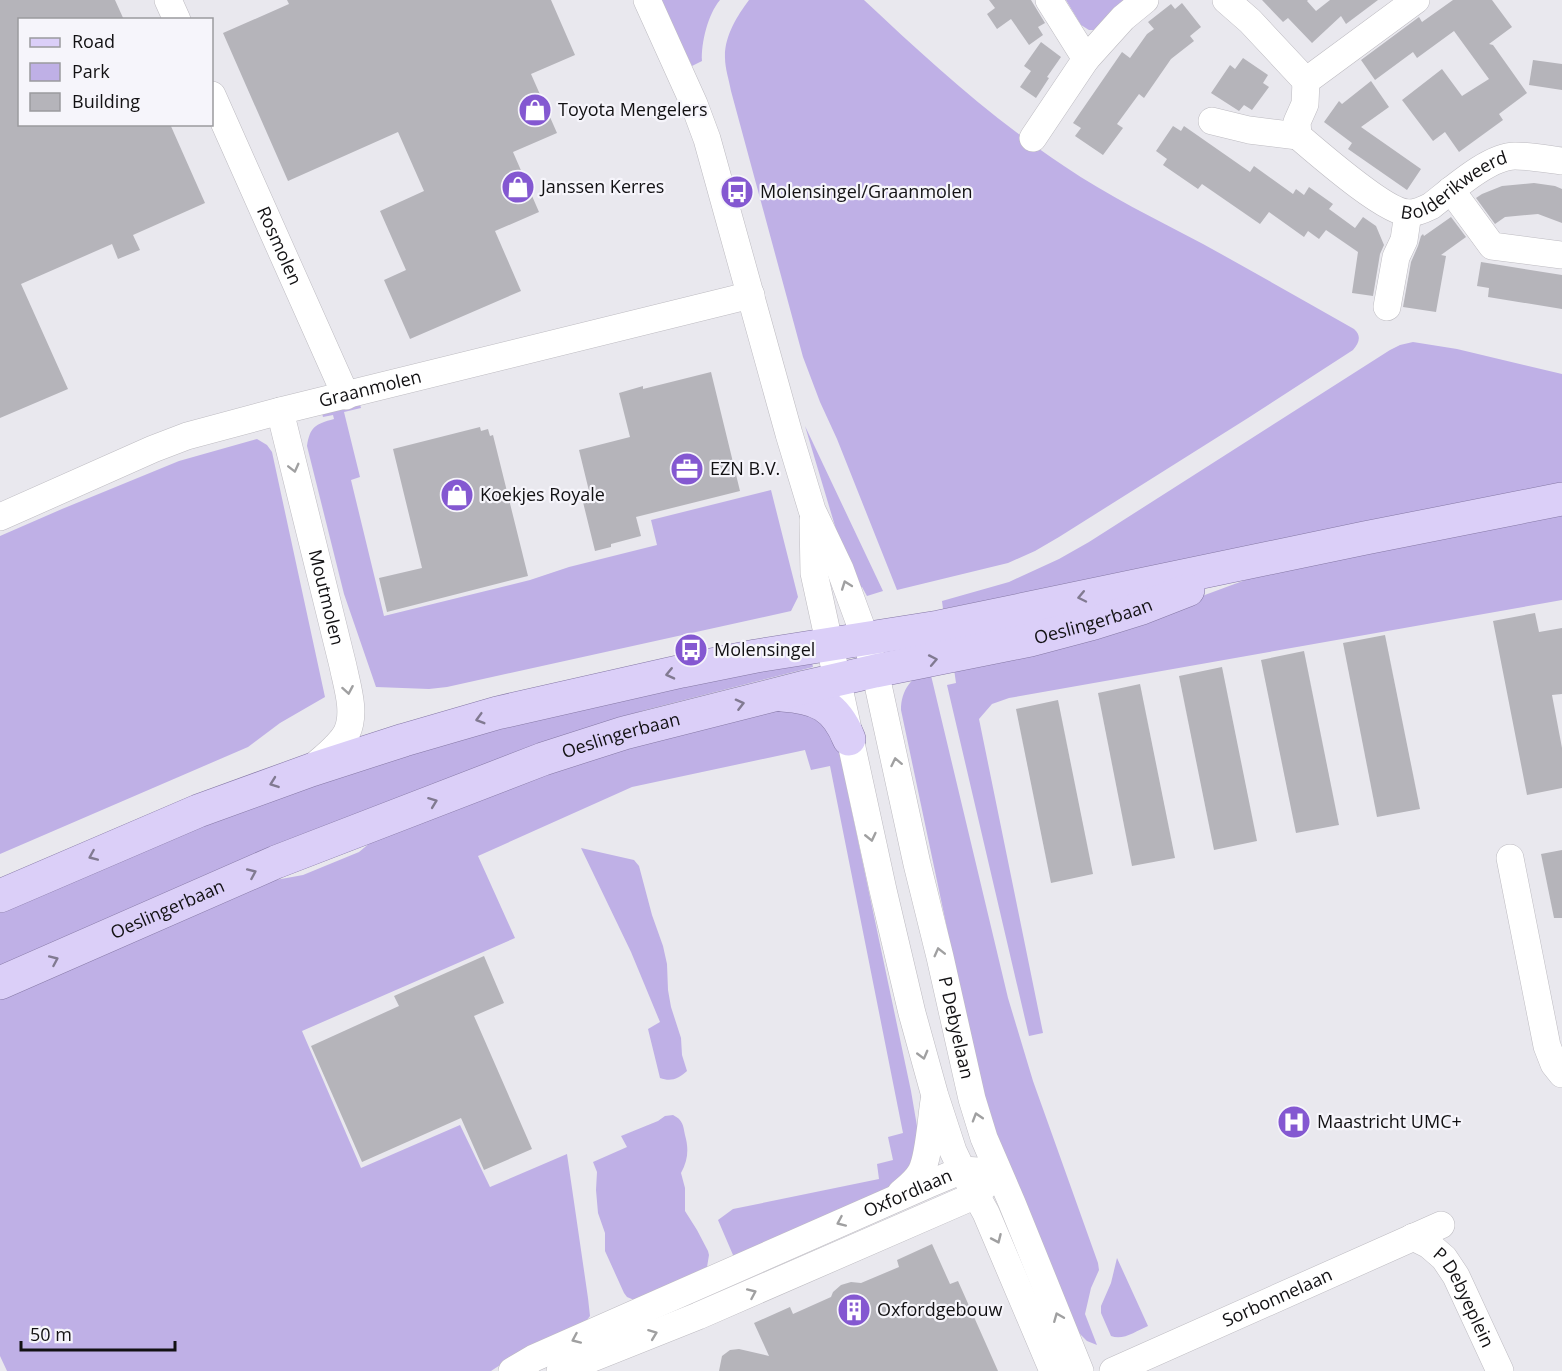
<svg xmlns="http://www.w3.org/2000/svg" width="1562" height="1371" font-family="'Open Sans',sans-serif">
<rect width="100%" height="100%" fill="#e9e8ee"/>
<g fill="#bfb0e6">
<path d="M660,0H720C708,14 701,43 702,61L692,66Z"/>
<path d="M749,0H864C927,59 991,118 1064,166C1108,196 1156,219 1203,244C1254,272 1304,301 1354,329C1362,336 1359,343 1353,350L1248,418L1059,537L1035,551L1008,563L897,590L837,439L820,402L803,357L731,91C729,80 725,68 725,58C724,37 737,16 749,0Z"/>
<path d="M1066,0H1128L1095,30H1089L1081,25Z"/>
<path d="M1413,342L1457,349L1562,374V487L943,609L942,601L1009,582L1059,559L1089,542L1390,350L1400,345Z"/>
<path d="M359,401L361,408L344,412L360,477L351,480L384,616L530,580L569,567L657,545L651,520L771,490L798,597L791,611L447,687L429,689L376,687L344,594L307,446C310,427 315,424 334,419L333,415L323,417L321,410Z"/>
<path d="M805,426L883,591L867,596L862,587L855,589L841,546Z"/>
<path d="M257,439L267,445L272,452L325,697L280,723L248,747L0,854V536L62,509L179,461Z"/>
<path d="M1562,510V600L1009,698L992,704L979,719L1043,1033L1029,1036L947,685L956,683L953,662L1194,599L1267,572Z"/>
<path d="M811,658L813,667L645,710L614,720L0,970V908L158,838L413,747Z"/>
<path d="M929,667L1008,998L1033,1081L1098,1263L1099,1270L1091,1288L1085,1314L1097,1345L1087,1341L1078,1332L988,1114L964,1009L901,710C901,689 912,678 929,667Z"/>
<path d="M781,709L809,711L837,741L911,1091L918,1132V1151L898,1185L736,1262L718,1220L733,1209L879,1179L877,1164L893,1160L888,1137L903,1133L830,766L811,770L805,750L632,787L478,856L515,938L302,1031L361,1168L460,1125L490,1187L567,1154L588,1298L590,1316L581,1328L514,1356L491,1371H7L0,1356V995L254,884L303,875L359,852L382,833L498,791L633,747Z"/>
<path d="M581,848L634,860L639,866L652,915L663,946L667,964L668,990L671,1007L681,1038L682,1055L687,1071C678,1079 671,1082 660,1078L648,1029L660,1022L631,952Z"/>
<path d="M673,1115C683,1120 683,1125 685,1135C689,1149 688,1160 681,1173L685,1188V1211L697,1230L708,1251L709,1255L707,1267L634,1300L627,1297L624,1293L605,1251V1233L598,1213L596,1190L597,1172L593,1162L627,1147L621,1136L658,1121L665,1116Z"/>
<path d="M1117,1258L1148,1326C1136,1331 1123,1341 1111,1336L1101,1313V1306L1111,1283Z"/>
</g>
<g fill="#b5b4ba">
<path d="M0,0H115L124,20H20V124H170L205,203L133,235L140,250L118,259L112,244L21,284L68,389L0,418Z"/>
<path d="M287,0H551L575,55L531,74L557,133L513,152L539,212L495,231L521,291L410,339L384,280L406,270L380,211L424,191L398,132L288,181L223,33L289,4Z"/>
<path d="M989,0H1031L1045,23L1038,27L1043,35L1029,45L1011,19L997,29L987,14L995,8Z"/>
<path d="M1262,0H1308L1307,1L1316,11L1330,0H1378L1346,24L1341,16L1312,43L1288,18L1283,22Z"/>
<path d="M1453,0H1492L1512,27L1489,44L1493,45L1527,93L1499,114L1503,120L1459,152L1445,132L1433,141L1402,100L1442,69L1462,96L1489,79L1454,31L1417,58L1413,52L1375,80L1361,60L1419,17L1422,22Z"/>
<path d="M1182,3L1201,27L1190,36L1194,41L1171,59L1144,98L1139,94L1117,124L1123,128L1103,155L1075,136L1081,128L1073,123L1122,52L1130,58L1147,34L1154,29L1148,22L1171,4L1175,9Z"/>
<path d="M1041,42L1061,57L1047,77L1049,78L1036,98L1020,87L1031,71L1024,66Z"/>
<path d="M1243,58L1268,75L1263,83L1269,87L1252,110L1244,105L1239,111L1211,93L1230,65L1235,69Z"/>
<path d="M1533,60L1562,64V90L1529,85Z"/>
<path d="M1371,81L1389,107L1361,127L1421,169L1407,190L1348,149L1352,143L1324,122L1339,101L1342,104Z"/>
<path d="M1173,126L1181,131L1184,126L1250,172L1254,166L1293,194L1296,189L1304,195L1309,187L1333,204L1329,209L1355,228L1363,217L1376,226L1384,245L1380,254L1373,296L1352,293L1358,252L1326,230L1319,239L1308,231L1304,237L1269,212L1260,224L1202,184L1198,189L1163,165L1167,159L1156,151Z"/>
<path d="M1534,183L1555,186L1562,189V223L1538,214L1505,217L1495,224L1476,198L1482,194L1502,186Z"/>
<path d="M1451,217L1466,237L1441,255L1446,256L1436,312L1403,307L1411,262L1418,246L1421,236L1423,234L1424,236Z"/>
<path d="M1481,262L1562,275V309L1488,297L1489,288L1477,286Z"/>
<path d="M711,372L740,491L636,517L641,536L611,544V547L595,551L581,494L589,491L579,450L630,437L619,393L643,386V389Z"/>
<path d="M480,427L481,431L488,429L490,436L493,435L528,576L387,612L379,578L422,568L393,449Z"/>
<path d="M1535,613L1539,632L1562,628V694L1552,695L1562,748V788L1527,795L1493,621Z"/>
<path d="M1385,635L1420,809L1377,817L1343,643Z"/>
<path d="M1304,651L1339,825L1296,833L1261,660Z"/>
<path d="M1222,667L1257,841L1214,850L1179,676Z"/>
<path d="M1140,684L1175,858L1132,866L1098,693Z"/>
<path d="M1058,700L1093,874L1051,883L1016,709Z"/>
<path d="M1562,850V918H1554L1541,854Z"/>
<path d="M484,956L504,1003L474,1016L532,1149L484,1170L461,1118L362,1162L311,1046L399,1006L394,996Z"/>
<path d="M932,1244L950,1284L958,1281L998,1371H719L722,1356L730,1350L739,1349L769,1356L754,1323L790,1307L793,1314L831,1297L833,1292L841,1285L851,1282L861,1283L899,1267L897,1260Z"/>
</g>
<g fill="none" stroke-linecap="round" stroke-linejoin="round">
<g stroke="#bdbbc1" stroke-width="28">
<g id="minor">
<path d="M168,0L177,20"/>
<path id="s1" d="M647,0L694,104L707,139L789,434L812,510L840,569L866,640L875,671L917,864L940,957L972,1099L984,1138L1012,1203L1080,1371"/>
<path d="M1049,0L1086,59"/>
<path d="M1226,0L1250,21L1306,81"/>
<path id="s2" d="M212,95L346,396"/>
<path d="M1212,121L1249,130L1298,136L1297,122L1305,104L1306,81L1416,0"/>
<path id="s3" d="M1298,136C1317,152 1386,213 1409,213C1417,213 1425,209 1431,206C1452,190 1489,156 1515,156C1531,156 1547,159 1562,161"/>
<path d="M1033,138L1086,59L1123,18L1145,0"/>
<path d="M1451,190L1492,246L1562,255"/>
<path d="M1387,307L1396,257L1404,240L1408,213"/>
<path id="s4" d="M280,411L343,666C347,686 356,712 347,732C340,746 323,758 311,769"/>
<path id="s5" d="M0,517L153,449L187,436L280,411L751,295"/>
<path d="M813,520L814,573L883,890L912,1013L935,1096L953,1151L962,1170L986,1213L1053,1371"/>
<path d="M1510,858L1547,1046L1554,1064L1562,1074"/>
<path d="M901,1193C908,1187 916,1181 921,1172C929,1158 931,1119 934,1101"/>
<path id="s6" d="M1413,1237L1429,1245L1444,1258L1456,1276L1500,1371"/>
<path id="s7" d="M512,1371L534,1358L929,1184L962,1170L978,1171"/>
<path d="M560,1371L698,1316L976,1195L989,1181"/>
<path id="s8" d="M1113,1371L1441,1225"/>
</g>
</g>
<g stroke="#8578a5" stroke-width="34">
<g id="major">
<path d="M782,695C817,697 836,706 849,739"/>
<path d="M0,896L198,811L311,770L404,740L497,713L682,671L756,656L939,627L1365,538L1562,499"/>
<path id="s9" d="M0,983L276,862L543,759L624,733L805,687L875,671L1030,640L1094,623L1142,608L1188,590"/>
</g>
</g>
<use href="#minor" stroke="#fff" stroke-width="27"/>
<use href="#major" stroke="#dbcff8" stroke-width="33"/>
</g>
<defs><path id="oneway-chevron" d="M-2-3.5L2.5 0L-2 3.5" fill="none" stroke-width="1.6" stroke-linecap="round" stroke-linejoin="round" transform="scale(1.5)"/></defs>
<g stroke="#a0a0a1">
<use href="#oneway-chevron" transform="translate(294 468) rotate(76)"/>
<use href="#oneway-chevron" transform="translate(846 585) rotate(-110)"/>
<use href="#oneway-chevron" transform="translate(348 690) rotate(80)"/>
<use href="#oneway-chevron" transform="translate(896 762) rotate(-102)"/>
<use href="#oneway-chevron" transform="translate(871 837) rotate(77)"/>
<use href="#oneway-chevron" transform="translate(939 952) rotate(-104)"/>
<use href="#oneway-chevron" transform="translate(923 1055) rotate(75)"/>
<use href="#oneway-chevron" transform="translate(977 1117) rotate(-107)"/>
<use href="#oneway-chevron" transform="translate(841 1222) rotate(156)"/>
<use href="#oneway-chevron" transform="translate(997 1239) rotate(66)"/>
<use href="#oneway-chevron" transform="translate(752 1293) rotate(-24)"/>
<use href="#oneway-chevron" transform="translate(1058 1317) rotate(-112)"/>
<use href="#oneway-chevron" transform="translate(653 1334) rotate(-21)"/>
<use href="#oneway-chevron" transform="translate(576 1339) rotate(156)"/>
</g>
<g stroke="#817a91">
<use href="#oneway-chevron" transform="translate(1082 597) rotate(168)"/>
<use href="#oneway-chevron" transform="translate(933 660) rotate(-11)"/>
<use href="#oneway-chevron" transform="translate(670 674) rotate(167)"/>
<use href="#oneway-chevron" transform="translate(740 704) rotate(-14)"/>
<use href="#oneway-chevron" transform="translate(480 719) rotate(164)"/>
<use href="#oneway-chevron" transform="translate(274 783) rotate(160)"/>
<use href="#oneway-chevron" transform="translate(433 802) rotate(-21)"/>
<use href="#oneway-chevron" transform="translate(93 856) rotate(157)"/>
<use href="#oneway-chevron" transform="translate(252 873) rotate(-24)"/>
<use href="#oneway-chevron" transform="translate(54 960) rotate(-24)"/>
</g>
<defs>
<g id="shop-disc" transform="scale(1.725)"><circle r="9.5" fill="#8458d1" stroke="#f6f5fb"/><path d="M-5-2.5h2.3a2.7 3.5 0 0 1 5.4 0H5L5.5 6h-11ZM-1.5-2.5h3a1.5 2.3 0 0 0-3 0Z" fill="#fff"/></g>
<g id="bus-disc" transform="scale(1.725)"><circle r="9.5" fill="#8458d1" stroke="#f6f5fb"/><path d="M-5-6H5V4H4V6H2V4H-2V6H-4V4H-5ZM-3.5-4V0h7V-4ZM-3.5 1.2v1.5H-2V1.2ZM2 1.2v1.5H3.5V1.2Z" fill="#fff"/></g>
<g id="office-disc" transform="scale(1.725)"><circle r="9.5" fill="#8458d1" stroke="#f6f5fb"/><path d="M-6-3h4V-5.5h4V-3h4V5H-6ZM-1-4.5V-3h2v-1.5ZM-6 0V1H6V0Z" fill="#fff"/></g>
<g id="hospital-disc" transform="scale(1.725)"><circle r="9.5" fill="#8458d1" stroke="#f6f5fb"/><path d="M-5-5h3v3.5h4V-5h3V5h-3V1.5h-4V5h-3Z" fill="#fff"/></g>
<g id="building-disc" transform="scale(1.725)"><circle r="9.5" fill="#8458d1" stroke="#f6f5fb"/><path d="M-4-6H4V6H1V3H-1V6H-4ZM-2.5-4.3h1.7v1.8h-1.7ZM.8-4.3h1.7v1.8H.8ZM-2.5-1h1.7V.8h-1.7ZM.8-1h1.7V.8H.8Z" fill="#fff"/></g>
</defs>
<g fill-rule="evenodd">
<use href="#shop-disc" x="535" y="110"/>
<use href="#shop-disc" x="518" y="187"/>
<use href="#bus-disc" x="737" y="192"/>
<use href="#office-disc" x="687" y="469"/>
<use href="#shop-disc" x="457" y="495"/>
<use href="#bus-disc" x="691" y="650"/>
<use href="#hospital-disc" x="1294" y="1122"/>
<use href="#building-disc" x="854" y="1310"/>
</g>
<g text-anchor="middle" stroke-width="4.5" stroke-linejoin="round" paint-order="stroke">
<g font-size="18" fill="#121113" stroke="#f6f5fb" text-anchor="start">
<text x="558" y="116">Toyota Mengelers</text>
<text x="541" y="193">Janssen Kerres</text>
<text x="760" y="198">Molensingel/Graanmolen</text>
<text x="710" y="475">EZN B.V.</text>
<text x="480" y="501">Koekjes Royale</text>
<text x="714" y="656">Molensingel</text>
<text x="1317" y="1128">Maastricht UMC+</text>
<text x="877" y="1316">Oxfordgebouw</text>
</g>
<g font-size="18" fill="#121113" stroke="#f6f5fb">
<text dy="6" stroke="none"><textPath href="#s3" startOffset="189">Bolderikweerd</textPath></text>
<text dy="6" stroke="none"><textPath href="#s2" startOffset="165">Rosmolen</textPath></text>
<text dy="6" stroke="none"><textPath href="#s5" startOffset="393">Graanmolen</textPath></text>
<text dy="6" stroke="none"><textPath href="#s4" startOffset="192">Moutmolen</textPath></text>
<text dy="6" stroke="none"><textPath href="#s9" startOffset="1155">Oeslingerbaan</textPath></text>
<text dy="6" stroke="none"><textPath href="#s9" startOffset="669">Oeslingerbaan</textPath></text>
<text dy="6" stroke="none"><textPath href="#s9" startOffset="183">Oeslingerbaan</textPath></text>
<text dy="6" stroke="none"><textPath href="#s1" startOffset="1076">P Debyelaan</textPath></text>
<text dy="6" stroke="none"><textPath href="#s7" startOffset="434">Oxfordlaan</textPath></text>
<text dy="6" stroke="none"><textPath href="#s8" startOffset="180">Sorbonnelaan</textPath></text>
<text dy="6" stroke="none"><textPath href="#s6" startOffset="82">P Debyeplein</textPath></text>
</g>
</g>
<rect x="18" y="18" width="195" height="108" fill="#f6f5fb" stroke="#9b9a9e" stroke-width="1.5"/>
<rect x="30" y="38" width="30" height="9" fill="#dbcff8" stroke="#9b9a9e" stroke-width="1.5"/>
<text x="72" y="48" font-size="18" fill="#121113">Road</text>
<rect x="30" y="63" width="30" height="18" fill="#bfb0e6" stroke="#9b9a9e" stroke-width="1.5"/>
<text x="72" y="78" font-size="18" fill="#121113">Park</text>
<rect x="30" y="93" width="30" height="18" fill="#b5b4ba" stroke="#9b9a9e" stroke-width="1.5"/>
<text x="72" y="108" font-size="18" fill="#121113">Building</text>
<path d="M21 1341v9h154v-9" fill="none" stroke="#121113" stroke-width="3"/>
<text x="30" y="1341" font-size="18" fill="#121113" stroke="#f6f5fb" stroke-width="4.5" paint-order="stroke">50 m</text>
</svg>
